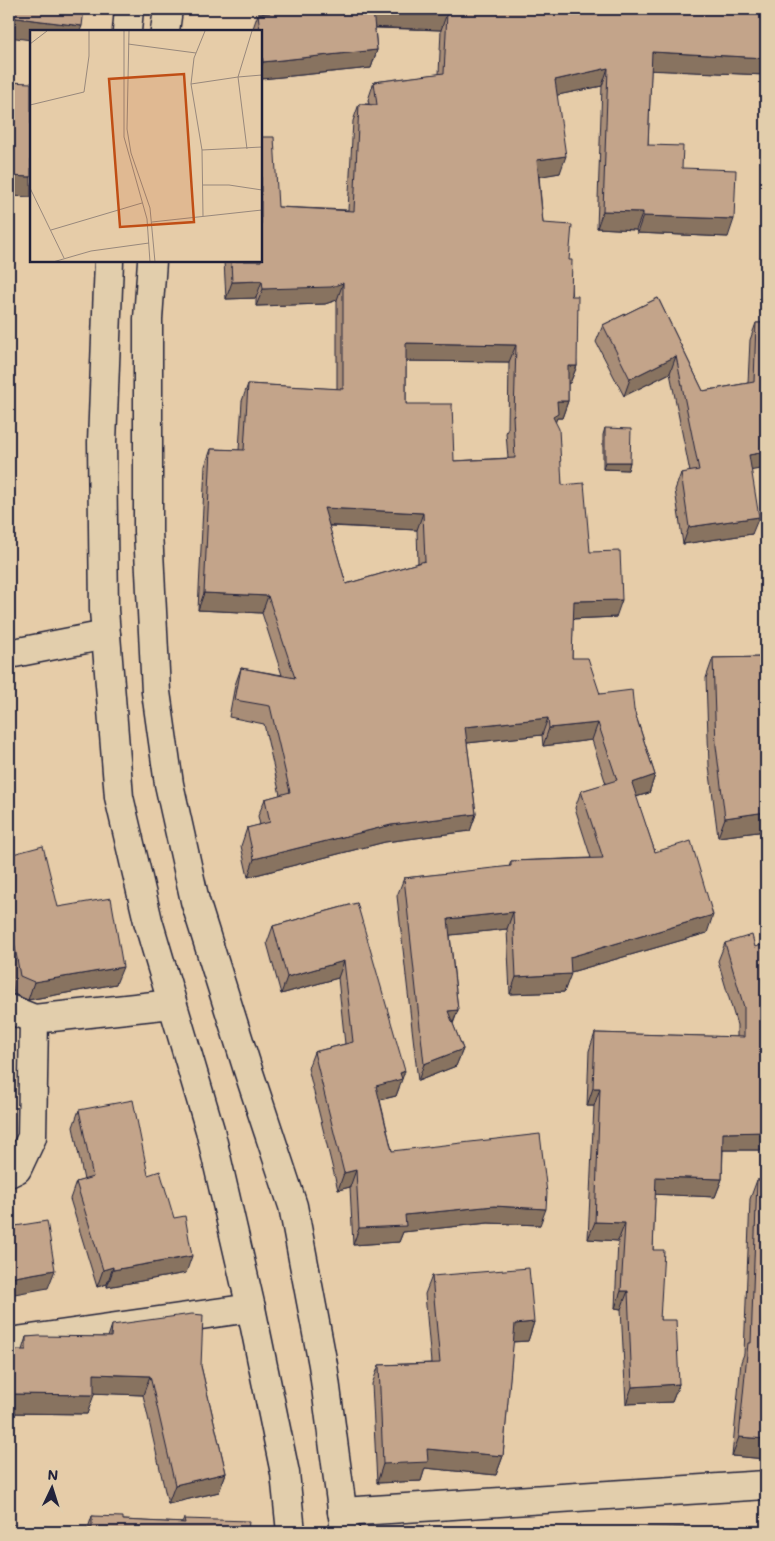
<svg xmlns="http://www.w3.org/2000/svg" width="775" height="1541" font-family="Mali,sans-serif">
<rect width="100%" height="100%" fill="#e6cca8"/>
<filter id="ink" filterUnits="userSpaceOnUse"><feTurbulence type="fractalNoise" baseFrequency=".02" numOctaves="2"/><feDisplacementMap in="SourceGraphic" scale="10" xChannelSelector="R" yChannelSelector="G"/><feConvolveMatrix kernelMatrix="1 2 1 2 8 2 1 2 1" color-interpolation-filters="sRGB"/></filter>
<g filter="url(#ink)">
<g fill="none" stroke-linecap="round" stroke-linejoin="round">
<g stroke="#22223b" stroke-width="31">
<g id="minor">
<path d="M9,654L106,635"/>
<path d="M9,1009L34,1019L172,1004"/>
<path d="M9,1173L17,1169L32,1137L34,1019"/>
<path d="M9,1342L251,1308"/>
<path d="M342,1512L766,1485"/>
</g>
</g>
<g stroke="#22223b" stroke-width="31">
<g id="major">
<path d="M127,31L129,9"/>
<path d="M165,31L168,9"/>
<path d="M109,261L102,442L104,610L119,797L148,921L210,1130L251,1308L285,1473L291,1532"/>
<path d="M152,261L148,319V531L156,692L169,784L195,901L248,1070L293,1206L323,1365L345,1532"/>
</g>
</g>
<use href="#minor" stroke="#e2ceac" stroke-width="28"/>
<use href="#major" stroke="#e2ceac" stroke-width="28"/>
</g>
<g fill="#a88d77" stroke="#22223b" fill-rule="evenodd">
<path d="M262,9H766V75L651,70L648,145L682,168L728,237L637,233L636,230L597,228L602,86L557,95L560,173L539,176L543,223L569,260L577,366L570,383H568V401L562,418H557L555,421L562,485L590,552L616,617L573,619L572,658L600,694L634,710L655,775L649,793L636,797L655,852L707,933L571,972L564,992L510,994L507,929L450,935L458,1010L453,1024L463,1049L456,1066L418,1081L397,896L404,878L509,867L511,861L591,858L575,808L581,791L606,784L592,740L543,746L542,735L467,743L476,814L470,831L385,842L248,877L241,846L247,828L260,825L258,816L265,799L280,795L264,724L229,717L235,685L241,668L282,675L262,613L198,610L205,466L211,449L239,450L242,401L248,384L337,389V300L325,304L256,306V298L226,299L224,261H261L278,207L348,210L353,121L359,104H369L368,100L374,82L439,74L441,30L375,28L377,50L371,68L261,79V31H252L258,14H263ZM406,361L509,362L508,428L506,433L508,458L454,461L406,404ZM329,526L417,530L418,563L346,584Z"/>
<path d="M658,298L703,391L748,383L750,340L756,323H766V468L751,470L752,534L683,544L675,490L681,473L690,472L670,373L624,396L596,342L603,325Z"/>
<path d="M605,428L630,462L628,470L603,469V435Z"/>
<path d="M766,657V831L718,837L709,766L706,678L713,658Z"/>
<path d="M9,855L58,907L116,984L28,1000L14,994L9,967Z"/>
<path d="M357,903L399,1088L396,1096L380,1100L392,1151L540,1225L488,1223L403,1232L399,1242L353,1245L350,1187L338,1190L308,1068L314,1052L345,1044L338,978L281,994L267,943L273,926Z"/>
<path d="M725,943L755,947L766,944V1150H723L722,1179L715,1197L655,1194L653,1250L660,1320L679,1384L672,1402L626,1404L621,1309L615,1308L618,1241L588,1239L594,1106H587L589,1051L595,1033L737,1037V1025L718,961Z"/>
<path d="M79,1110L148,1175L186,1273L107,1287V1284L97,1287L70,1199L76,1182L84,1180L73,1127Z"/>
<path d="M757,1180H766V1459L732,1456L741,1362L744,1354L750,1199Z"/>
<path d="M432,1276L534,1322L528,1341L513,1342L503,1456L496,1475L425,1468L421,1481L377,1483L372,1384L379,1365L431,1363L425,1294Z"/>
<path d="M112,1325L201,1366L226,1473L219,1492L168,1504L143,1395L94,1393L87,1414L10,1413L22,1350L26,1337H108Z"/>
<path d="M92,1516L123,1520L182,1523L184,1519L248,1532L88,1528Z"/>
</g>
<g fill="#887361" stroke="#22223b">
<path d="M373,10L447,13L441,30L367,27Z"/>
<path d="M9,17L82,26L80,31H31V40L9,37Z"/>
<path d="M377,50L371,68L261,79V67L263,62Z"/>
<path d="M652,52L766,58V75L645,70Z"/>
<path d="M608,68L602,86L548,97L555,80Z"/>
<path d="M566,156L560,173L531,178L537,160Z"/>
<path d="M9,176L31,177V197L9,196Z"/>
<path d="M603,211L643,212L636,230L597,228Z"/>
<path d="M643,216L734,219L728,237L637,233Z"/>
<path d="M262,281L256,298L226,299L232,282Z"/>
<path d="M343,283L337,300L325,304L256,306L263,289Z"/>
<path d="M406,343L516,345L509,362L400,361Z"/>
<path d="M676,356L670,373L624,396L630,379Z"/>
<path d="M568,366H577L570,383H562Z"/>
<path d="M557,401H568L562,418H557L552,432L547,434Z"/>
<path d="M766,452V468L743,472L749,455Z"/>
<path d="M605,462H630L628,470L603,469Z"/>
<path d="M324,508L423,513L417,530L318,525Z"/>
<path d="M759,517L752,534L683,544L689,527Z"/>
<path d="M204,593L268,596L262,613L198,610Z"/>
<path d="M622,600L616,617L568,619L574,601Z"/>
<path d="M548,718L542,735L458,744L465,727Z"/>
<path d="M598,723L592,740L543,746L549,728Z"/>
<path d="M655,775L649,793L625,800L632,783Z"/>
<path d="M766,812V831L718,837L725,818Z"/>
<path d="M476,814L470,831L385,842L248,877L254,859L391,825Z"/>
<path d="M513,912L507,929L442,936L448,919Z"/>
<path d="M713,915L707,933L564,974L570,957Z"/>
<path d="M344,961L338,978L281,994L287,977Z"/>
<path d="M123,967L116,984L28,1000L34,982Z"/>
<path d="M571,974L564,992L510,994L516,977Z"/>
<path d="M458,1010L451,1028L448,1011Z"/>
<path d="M463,1049L456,1066L418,1081L424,1064Z"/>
<path d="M405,1071L396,1096L370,1102L376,1086Z"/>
<path d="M593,1088H600L594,1106H587Z"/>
<path d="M766,1132V1150H717L723,1133Z"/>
<path d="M356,1170L350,1187L338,1190L344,1173Z"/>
<path d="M656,1177L722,1179L715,1197L650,1194Z"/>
<path d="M494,1206L546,1209L540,1225L488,1223L403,1232L399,1242L353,1245L359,1228L405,1215Z"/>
<path d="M595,1222L625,1223L618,1241L588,1239Z"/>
<path d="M192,1256L186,1273L107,1287L113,1270Z"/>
<path d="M113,1267L107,1284L97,1287L103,1270Z"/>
<path d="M55,1270L48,1288L9,1295V1278Z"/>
<path d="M621,1291H628L621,1309L615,1308Z"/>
<path d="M534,1322L528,1341L508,1342L515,1324Z"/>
<path d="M94,1374L150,1376L143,1395L87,1393Z"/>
<path d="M679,1384L672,1402L626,1404L632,1387Z"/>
<path d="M13,1394L94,1395L87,1414L10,1413L9,1417V1405Z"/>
<path d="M739,1437L766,1439V1459L732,1456Z"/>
<path d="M427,1449L503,1456L496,1475L425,1468L421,1481L377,1483L383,1464Z"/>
<path d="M226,1473L219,1492L168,1504L175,1485Z"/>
</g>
<g fill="#c3a48a" stroke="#22223b" fill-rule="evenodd">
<path d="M9,9H84L82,26L9,17Z"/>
<path d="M270,9H766V58L652,52L648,145L683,146L682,168L736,170L734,219L643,216V212L603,211L608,68L555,80L566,156L537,160L543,223L572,225L569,260H572L571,296H578L577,366H568V401H557L558,414L553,417L559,429L562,485L584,483L590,552L620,551L622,600L574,601L572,658H588L600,694L632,690L634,710L655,775L632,783L655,852L691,841L713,915L570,957L571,974L516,977L513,912L448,919L458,1010L448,1011L463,1049L424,1064L404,878L511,866V861L603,858L581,791L617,780L598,723L549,728L548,718L465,727L476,814L391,825L254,859L247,828L270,822L265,799L290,792L270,706L235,700L241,668L295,678L268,596L204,593L211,449L244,450L248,384L343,389V283L331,287L263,289L262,281L232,282L231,261H261V137H274L278,207L354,211L359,104L377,105L374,82L444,73L447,13L373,10L377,50L263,62L261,44V31H260L258,14L270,13ZM406,343L516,345L514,416L513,415L515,458L454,461L452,404H406ZM324,508L423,513L425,561L346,584Z"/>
<path d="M9,82L31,83V177L9,176Z"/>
<path d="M658,298L703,391L754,382L756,323H766V452L749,455L759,517L689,527L681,473L699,470L676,356L630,379L603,325Z"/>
<path d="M605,428L631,429L630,462H605Z"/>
<path d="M766,657V812L725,818L716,746L713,658Z"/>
<path d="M43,846L58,907L111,898L123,967L34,982L20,976L9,912V855Z"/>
<path d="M357,903L405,1071L400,1073L402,1079L376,1086L392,1151L540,1134L547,1193L546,1209L494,1206L405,1215L406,1226L359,1228L356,1170L344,1173L314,1052L353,1042L344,961L287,977L273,926Z"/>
<path d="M752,935L755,947L766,944V1132L723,1133L722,1179L656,1177L653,1250H664L660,1320H676L679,1384L632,1387L628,1291H621L625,1223L595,1222L600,1088H593L595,1033L744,1037V1007L725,943Z"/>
<path d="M133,1100L148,1175L160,1171L174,1218L185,1216L192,1256L113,1270V1267L103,1270L76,1182L93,1177L79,1110Z"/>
<path d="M757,1180H766V1439L739,1437L748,1343H751Z"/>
<path d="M47,1221L55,1270L9,1278V1227Z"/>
<path d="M529,1268L534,1322L515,1324L503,1456L427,1449L428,1462L383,1464L379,1365L440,1363L432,1276Z"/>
<path d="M192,1314L203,1315L201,1366L226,1473L175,1485L150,1376L94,1374V1395L13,1394V1406H9V1350H26V1337L39,1336L111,1337L112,1325Z"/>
<path d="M92,1516L123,1517V1520L185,1523L184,1519L249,1521L248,1532H9V1525L92,1528Z"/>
<path d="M759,1526V1532H646V1529Z"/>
</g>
</g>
<g transform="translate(30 30)">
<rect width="232" height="232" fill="#e6cca8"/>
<path fill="none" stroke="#98887c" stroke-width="1" d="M94,1V107L117,189L120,232M99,1L97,99L101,123L120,178L125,232M175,1L164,28L161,54L208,47L217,119M222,1L208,47L232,45M0,14L17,1M98,14L166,23M161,54L172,120L173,186M0,75L54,62L59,26V1M172,120L232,117M172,155H199L232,160M0,158L34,228M122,192L232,180M21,200L112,173M23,232L61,221L119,213"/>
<path fill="#c04e15" fill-opacity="0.15" stroke="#c04e15" stroke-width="2.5" d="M154,44L164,192L90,197L79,49Z"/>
<rect width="232" height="232" fill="none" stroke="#22223b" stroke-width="2.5"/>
</g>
<rect width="775" height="1541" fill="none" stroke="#e2ceac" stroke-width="30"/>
<rect x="15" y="15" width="745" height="1511" fill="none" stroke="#22223b" stroke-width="2" filter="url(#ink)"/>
<g transform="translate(52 1488) rotate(4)" stroke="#e2ceac" stroke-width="4" paint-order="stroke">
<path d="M0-4L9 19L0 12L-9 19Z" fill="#22223b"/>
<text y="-8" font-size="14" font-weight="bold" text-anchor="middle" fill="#22223b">N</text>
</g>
</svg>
